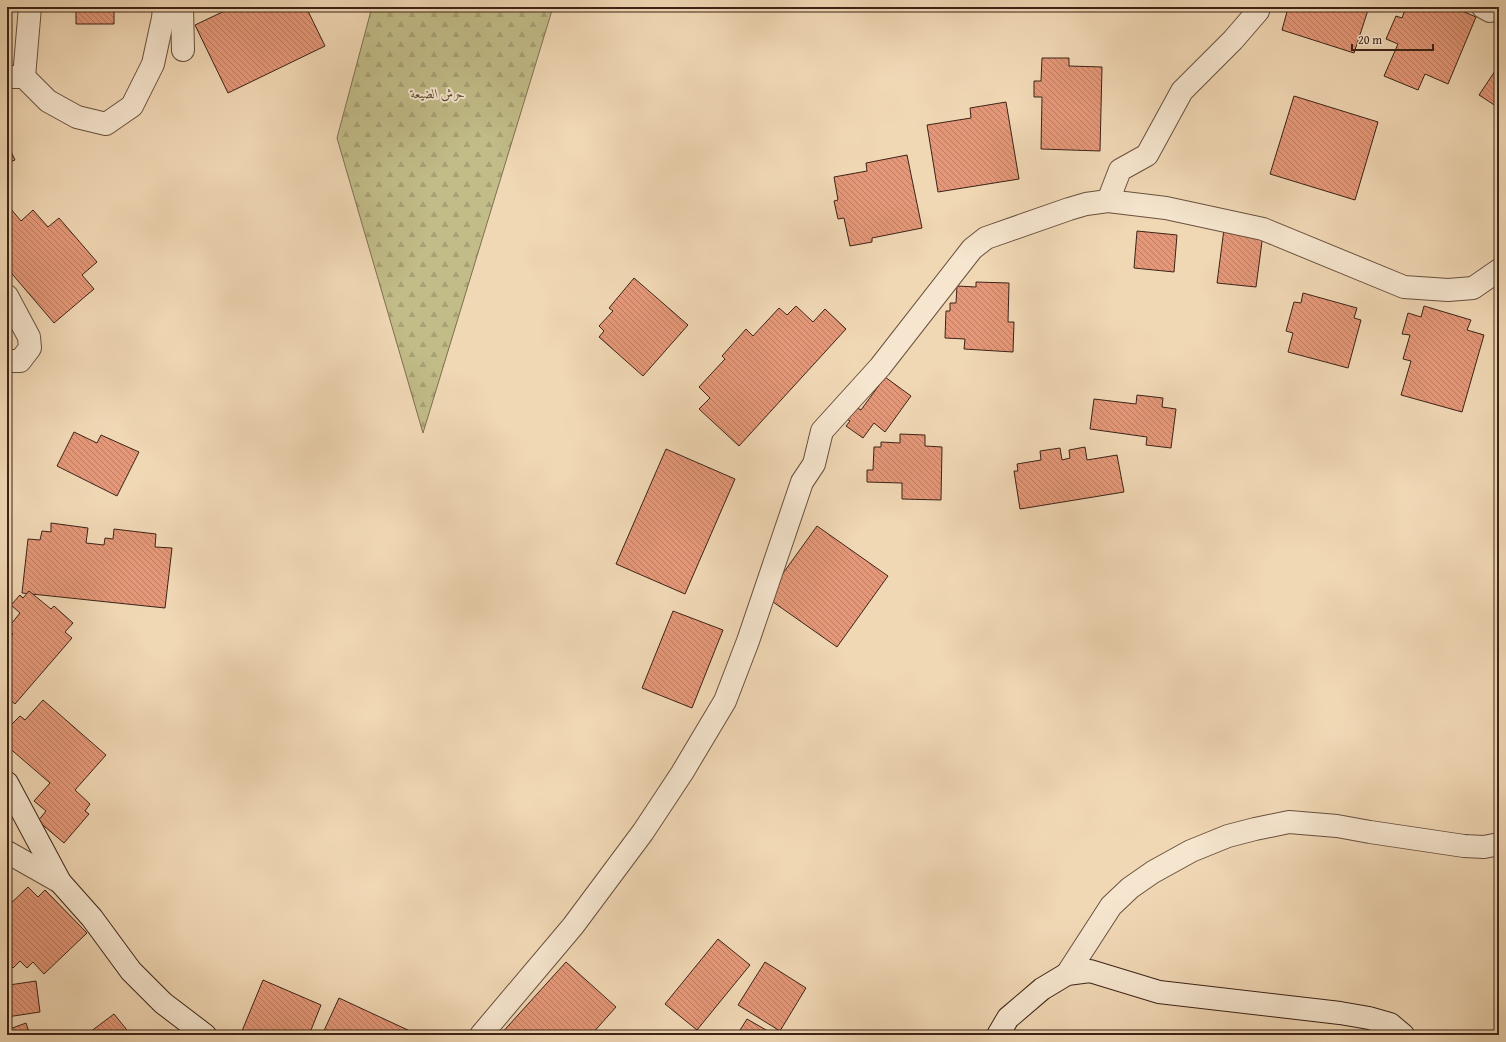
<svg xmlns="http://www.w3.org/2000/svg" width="1506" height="1042" font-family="'Gentium Book Plus',Amiri,serif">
<defs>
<pattern id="forest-firs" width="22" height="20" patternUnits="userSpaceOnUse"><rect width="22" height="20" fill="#c1bc88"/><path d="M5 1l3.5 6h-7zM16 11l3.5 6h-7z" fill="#a7a175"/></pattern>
<pattern id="building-back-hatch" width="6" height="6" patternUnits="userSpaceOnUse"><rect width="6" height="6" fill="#e59879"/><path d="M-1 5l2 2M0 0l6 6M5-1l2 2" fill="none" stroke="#bb7c62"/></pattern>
</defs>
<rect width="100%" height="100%" fill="#f1d8b5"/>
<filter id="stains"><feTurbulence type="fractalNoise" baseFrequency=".005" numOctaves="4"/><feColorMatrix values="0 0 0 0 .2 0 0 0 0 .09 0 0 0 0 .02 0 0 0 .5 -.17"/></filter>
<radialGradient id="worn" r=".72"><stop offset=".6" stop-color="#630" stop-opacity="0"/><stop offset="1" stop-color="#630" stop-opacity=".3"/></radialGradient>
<path fill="url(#forest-firs)" stroke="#7e7050" d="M372,7H553L423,433L337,138Z"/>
<g fill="url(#building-back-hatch)" stroke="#3c2317">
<path d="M76,7H143H114V24H76Z"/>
<path d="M233,7H306L325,46L228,93L195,25Z"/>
<path d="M1286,7H1369L1354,53L1282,30L1288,8Z"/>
<path d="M1406,7H1453L1476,17L1448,84L1425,74L1418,90L1384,76L1398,44L1386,39L1396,16L1402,18Z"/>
<path d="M1042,58H1069V66L1102,67L1100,151L1041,149L1042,97H1034V81H1041Z"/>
<path d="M1499,65V108L1479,95Z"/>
<path d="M1294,96L1378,122L1355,200L1270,174Z"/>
<path d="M1006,102L1019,179L938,192L927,125L971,118L970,108Z"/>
<path d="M7,143L15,160L7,163Z"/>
<path d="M907,155L922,228L872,238V242L850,246L844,218L838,219L834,201L838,200L834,177L867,171L866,163Z"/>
<path d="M10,208L21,221L33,210L48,227L59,218L97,262L82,275L94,289L54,323L7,268V210Z"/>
<path d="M1224,229L1263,234L1256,287L1217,283Z"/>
<path d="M1137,231L1177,235L1174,272L1134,268Z"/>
<path d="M634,278L688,325L643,376L599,337L604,331L599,326L613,311L609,308Z"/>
<path d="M976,282L1009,283L1008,322H1014L1013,352L964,349L965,339L945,338L946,311H950V303H956L957,286L976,287Z"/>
<path d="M1303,293L1357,308L1354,318L1361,320L1348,368L1288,352L1293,333L1286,331L1294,302L1301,303Z"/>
<path d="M796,306L813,322L825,309L846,329L739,446L699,409L710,398L699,387L725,359L722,356L746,329L753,336L779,308L787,315Z"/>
<path d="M1424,306L1471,320L1467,330L1484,335L1462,412L1401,395L1411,361L1403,359L1410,335L1402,334L1408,313L1421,317Z"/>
<path d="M885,377L911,396L885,432L874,423L863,438L846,426L850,421L845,418L854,406L861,410Z"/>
<path d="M1137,395L1163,398L1162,407L1176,409L1171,448L1146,445L1147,437L1090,429L1094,399L1136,404Z"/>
<path d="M74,432L97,443L101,435L139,452L117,496L57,466Z"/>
<path d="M900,434L925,435V446L942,447L941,500L902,499V483L867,482V470H873L874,447H881V442L900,443Z"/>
<path d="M1085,447L1087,460L1117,455L1124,492L1020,509L1014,471H1018L1017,464L1041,460L1040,451L1060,448L1062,460L1070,458L1069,450Z"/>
<path d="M666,449L735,479L685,594L616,564Z"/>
<path d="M51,523L88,528L86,543L104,545L105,538L113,539L114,529L156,534L155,547L172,548L165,608L22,593L28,539L40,540L42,531L51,532Z"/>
<path d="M817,526L888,576L837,647L766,597Z"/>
<path d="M29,591L51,609L54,606L73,623L65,632L72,638L15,704L7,697V641L13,634L7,629L20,613L11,605L20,595L23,598Z"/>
<path d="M673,611L723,630L692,708L642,688Z"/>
<path d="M43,700L106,755L75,790L90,804L85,811L89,814L64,843L38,821L46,811L34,801L50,783L7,746V726L10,723L12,724L20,716L25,720Z"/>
<path d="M28,887L38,897L45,890L87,933L44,974L33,962L27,968L20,961L13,968L7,962V907Z"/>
<path d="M718,939L750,965L697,1030L665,1004Z"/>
<path d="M566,962L616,1007L591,1035H500Z"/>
<path d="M765,962L806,988L780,1031L738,1005Z"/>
<path d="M7,976L9,985L36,981L40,1012L7,1017Z"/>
<path d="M263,980L321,1005L309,1035H251L242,1031Z"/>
<path d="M339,998L410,1031L408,1035H322Z"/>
<path d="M114,1014L131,1035H86Z"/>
<path d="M747,1019L773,1034V1035H737Z"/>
<path d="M26,1023L30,1035H7V1030Z"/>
</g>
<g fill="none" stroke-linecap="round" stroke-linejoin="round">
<g stroke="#69503e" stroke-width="24">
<g id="street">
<path d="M182,7L183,50"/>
<path d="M1483,7L1490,11"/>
<path d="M7,77H24L30,7"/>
<path d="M24,77L48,101L77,117L106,124L132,106L153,64L163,18L164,7"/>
<path d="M1108,201L1120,170L1147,155L1182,91L1233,40L1258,11L1259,7"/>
<path d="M7,296L29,337L30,348L20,361H7"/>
<path d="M7,852L60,882"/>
<path d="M1067,974L1111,906L1130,888L1153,872L1191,851L1228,836L1255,829L1289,822L1337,826L1370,832L1464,846L1484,847L1499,844"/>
<path d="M481,1035L573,926L643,832L682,773L725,701L748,641L802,482L814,464L822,431L880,367L972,249L986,238L1069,209L1086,204L1108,201L1166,208L1263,229L1404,287L1448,290L1473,288L1499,270"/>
</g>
</g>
<g stroke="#3c2317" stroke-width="24">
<g id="secondary">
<path d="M7,783L60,882L92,918L131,971L163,1003L205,1035"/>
<path d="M998,1035L1008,1018L1042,989L1067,974L1090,971L1159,992L1340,1013L1369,1018L1390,1024L1403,1035"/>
</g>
</g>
<use href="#street" stroke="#f6e6cf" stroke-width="22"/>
<use href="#secondary" stroke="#f6e6cf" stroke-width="22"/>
</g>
<g text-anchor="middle" stroke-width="4" stroke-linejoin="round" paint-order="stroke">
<g font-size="13" font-style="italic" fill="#5d4933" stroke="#f6e6cf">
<text x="438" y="98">حرش الضيعة</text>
</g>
</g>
<rect width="1506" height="1042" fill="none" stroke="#f1d8b5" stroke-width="24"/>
<rect x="8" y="8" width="1490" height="1026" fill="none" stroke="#3c2317" stroke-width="2"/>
<rect x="12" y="12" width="1482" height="1018" fill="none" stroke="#3c2317"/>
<path d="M1352 44v6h81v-6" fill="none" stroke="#3c2317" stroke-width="2"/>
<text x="1358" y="44" font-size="12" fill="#3c2317" stroke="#f6e6cf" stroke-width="3" paint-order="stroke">20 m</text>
<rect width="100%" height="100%" filter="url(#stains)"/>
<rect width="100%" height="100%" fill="url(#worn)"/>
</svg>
